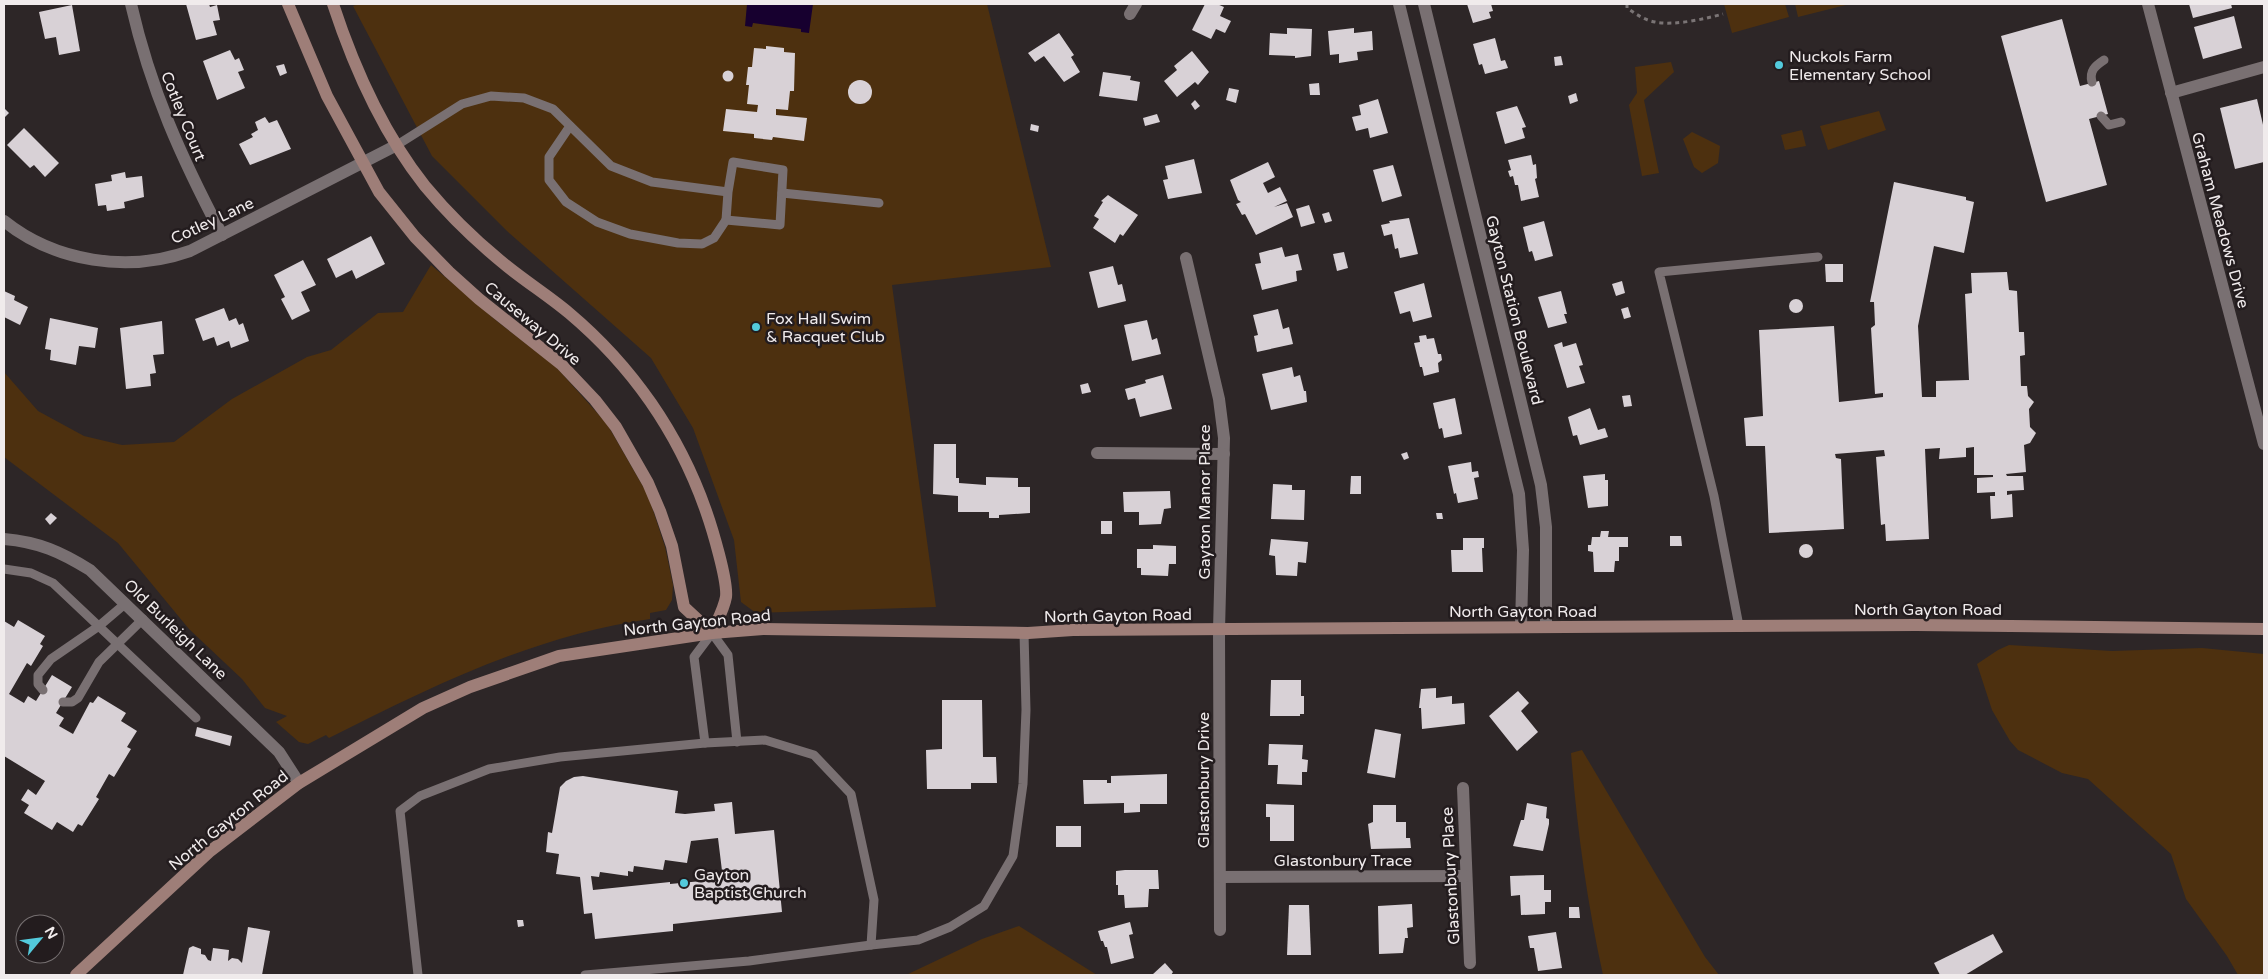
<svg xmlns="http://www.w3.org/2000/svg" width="2268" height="979" font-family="'Varela Round',sans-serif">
<rect width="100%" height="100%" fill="#2d2627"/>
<g fill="#4d300f">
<path d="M359,4H987L1051,267L892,285L936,607L756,613L741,602L734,540L693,428L651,358L507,231L432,156L353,6Z"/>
<path d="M1724,4H1785L1789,17L1732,33Z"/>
<path d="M1795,4H1850L1798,17Z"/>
<path d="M1671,62L1674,72L1644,100L1659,173L1642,176L1629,105L1637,93L1635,67Z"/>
<path d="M1879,111L1886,130L1828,150L1820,126Z"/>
<path d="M1802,130L1806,146L1785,150L1781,135Z"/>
<path d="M1692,132L1720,146L1718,163L1702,173L1694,167L1683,139Z"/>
<path d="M431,265L498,322L556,367L607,424L648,495L665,547L673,585L672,600L666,610L650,613V619C533,636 433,686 329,738L326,735L308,744L299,742L276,722L287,716L265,708L242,679L189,629L118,543L4,457V372L38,411L84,436L122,445L174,442L232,399L307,357L331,350L378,313L403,312Z"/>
<path d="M2009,645L2112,651L2202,648L2264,654V975H2238L2227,956L2186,899L2171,854L2088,779L2062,773L2018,750L2010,741L1992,710L1977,664L1998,650Z"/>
<path d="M1582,750L1705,957L1719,975H1603C1587,902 1577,829 1571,753Z"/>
<path d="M1019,926L1097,975H906L982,939Z"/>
</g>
<path fill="#17002f" d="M747,4H813L809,33L801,32V29L753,23L752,27L745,26Z"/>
<g fill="#d8d1d6" fill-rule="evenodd">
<path d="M186,4H209L210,7L217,5L220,20L213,21L217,35L196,40Z"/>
<path d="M1205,4H1217L1224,7L1220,16L1231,21L1225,33L1216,29L1211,39L1192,30Z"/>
<path d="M1467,4H1491L1493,11L1489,12L1491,18L1473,23Z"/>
<path d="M2189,4H2231L2232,8L2193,18Z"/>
<path d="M72,5L80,51L59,55L56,37L45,39L39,12Z"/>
<path d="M2234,16L2242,48L2203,59L2194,27Z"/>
<path d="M2062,19L2080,86L2099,81L2108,114L2089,119L2107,185L2046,202L2001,36Z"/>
<path d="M1287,28L1312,29L1311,56L1295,58V56L1269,55L1270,33L1287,34Z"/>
<path d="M1354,28V33L1372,31L1373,50L1357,52L1358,60L1339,63V54L1330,55L1328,31Z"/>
<path d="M1059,33L1074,55L1071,57L1080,72L1064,82L1044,56L1035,62L1028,53Z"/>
<path d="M1495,38L1501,61L1505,60L1508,68L1485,74L1482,64L1479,65L1473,44Z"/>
<path d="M766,46L784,48V52L795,53L794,91H790L788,110L776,109V115L807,118L804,141L773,137L772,140L754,138V134L723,131L726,109L757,112L758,105L747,104L749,85H746L748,67H752L754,48L766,49Z"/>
<path d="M230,50L235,60L239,58L244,70L238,72L245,88L217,100L203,61Z"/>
<path d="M1192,51L1209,72L1198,85L1195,82L1177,97L1164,81L1177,70L1174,66Z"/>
<path d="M1561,56L1563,65L1555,66L1554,57Z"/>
<path d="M284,64L287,73L280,76L276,66Z"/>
<circle cx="728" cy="76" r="5.5"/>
<path d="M1103,72L1131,76L1130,80L1140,82L1137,101L1099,96Z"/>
<circle cx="860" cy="92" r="12"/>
<path d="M1319,83L1320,95H1310L1309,84Z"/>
<path d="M1229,88L1239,90L1236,103L1226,100Z"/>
<path d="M1576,93L1578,101L1570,104L1568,96Z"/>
<path d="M1378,99L1388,133L1370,138L1368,128L1356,131L1352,117L1361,115L1359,105Z"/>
<path d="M2257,99L2264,129V162L2235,169L2220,108Z"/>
<path d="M1195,100L1200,106L1195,110L1191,104Z"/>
<path d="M1517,106L1526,127L1522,128L1525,138L1505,144L1496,112Z"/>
<path d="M4,108L9,113L4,118Z"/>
<path d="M1157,114L1160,122L1145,126L1143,118Z"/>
<path d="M265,117L269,123L277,120L291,149L250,165L239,144L253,137L251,134L258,130L255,122Z"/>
<path d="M1031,124L1039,126L1038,132L1030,130Z"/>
<path d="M24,128L59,163L45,177L34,165L30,168L7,145Z"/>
<path d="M1531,155L1533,165L1536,164L1537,178L1535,179L1539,197L1521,201L1518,185H1515L1513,176L1510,177L1508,171L1511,170L1508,160Z"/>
<path d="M1194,159L1202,193L1168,199L1163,180L1168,179L1165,166Z"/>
<path d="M1268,162L1275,177L1263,183L1268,193L1280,187L1287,201L1274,207L1287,203L1293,217L1256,235L1245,214L1242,215L1236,204L1241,202L1238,200L1230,180Z"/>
<path d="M1393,165L1402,196L1382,202L1373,170Z"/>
<path d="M125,172L126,178L142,176L144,197L124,202L125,208L107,211L106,205L98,206L95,184L112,181L111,175Z"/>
<path d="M1894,182L1966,197V200L1974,202L1964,253L1934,246L1918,326L1922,397H1936V381L1969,380L1965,294L1972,293L1971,273L2007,272L2009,290L2017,291L2019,332H2024L2025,355L2020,356L2021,386H2027L2028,396L2034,402L2029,409L2030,427L2036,433L2030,443L2024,445L2026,472L2006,474L2007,476H2023L2024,490L2007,491V495L2012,494L2013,517L1991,519L1990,496H1995V492L1977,493V478L1993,477V475H1974V447L1966,448V457L1939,459L1940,448L1925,449L1929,539L1886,541L1885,524L1881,525L1876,457L1885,456L1884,450L1835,454L1836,458L1841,459L1844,529L1769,533L1765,446H1746L1744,418L1763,416L1759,330L1834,326L1839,402L1883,397V393L1875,394L1871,328L1875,325L1874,302H1870Z"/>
<path d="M1108,195L1138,215L1123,236L1120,234L1115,243L1093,228L1099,219L1094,216L1103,202L1101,201Z"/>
<path d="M1309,205L1315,223L1301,227L1296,209Z"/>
<path d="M1329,212L1332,221L1325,223L1322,214Z"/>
<path d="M1409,218L1418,254L1400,258L1398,248L1395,249L1392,234L1384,236L1381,225L1390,223L1389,221Z"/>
<path d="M1544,221L1553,256L1535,261L1532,251L1529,252L1523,227Z"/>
<path d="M371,236L385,264L356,279L352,270L336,278L327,259Z"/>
<path d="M1282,247L1285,257L1298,254L1302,270L1296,271L1297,281L1262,290L1255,264L1261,263L1259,253Z"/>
<path d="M1344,252L1348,268L1337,271L1333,254Z"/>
<path d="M303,260L316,285L301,292L310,311L292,320L281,299L285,297L274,275Z"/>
<path d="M1825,264H1843V282H1826Z"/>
<path d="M1113,266L1118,285L1122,284L1126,301L1098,308L1089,272Z"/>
<path d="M1622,281L1625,293L1616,296L1612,284Z"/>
<path d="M1424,283L1432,317L1413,322L1410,311L1400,314L1394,292Z"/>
<path d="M4,291L15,296L14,300L28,307L20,325L4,317Z"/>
<path d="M1561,291L1567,314H1564L1567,323L1548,328L1538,297Z"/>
<circle cx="1796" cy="306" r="7"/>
<path d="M1628,307L1631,317L1624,319L1621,309Z"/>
<path d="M224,308L229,321L236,318L239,325L243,323L249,341L231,348L229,341L217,346L214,337L203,341L195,319Z"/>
<path d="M1278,309L1283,329L1289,327L1293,344L1257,352L1254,336L1258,335L1253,315Z"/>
<path d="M50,318L98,328L95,348L79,346L76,365L50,360L51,350L45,349Z"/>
<path d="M1147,320L1152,340L1157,338L1161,354L1132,361L1124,325Z"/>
<path d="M162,321L164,354L153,355L156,373L150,374L151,386L126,389L120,328Z"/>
<path d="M1426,335L1427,339L1434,338L1438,354H1441L1442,360L1438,363L1439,372L1424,376L1422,367H1420L1414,343L1420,342L1419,336Z"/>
<path d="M1562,342L1563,347L1576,343L1583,365L1579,366L1585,383L1567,388L1554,345Z"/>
<path d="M1292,367L1294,377L1300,375L1304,391H1306L1307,402L1271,410L1262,374Z"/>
<path d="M1163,375L1172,409L1140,417L1135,398L1128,400L1125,389L1146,383L1145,380Z"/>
<path d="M1088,383L1091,392L1082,394L1080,385Z"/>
<path d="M1630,395L1632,406L1624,407L1622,396Z"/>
<path d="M1455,398L1462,434L1444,438L1442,428L1439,429L1433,403Z"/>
<path d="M1590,408L1598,430L1605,428L1608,437L1580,445L1577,435L1573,436L1568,417Z"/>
<path d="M934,444H956V478H959V483L986,485V477L1018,478V487H1030V513L999,515V518H989V512H958V496L933,494Z"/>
<path d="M1407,452L1409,458L1404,460L1401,454Z"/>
<path d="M1471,462L1472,472L1478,471L1479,477L1474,478L1478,499L1458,503L1456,493L1454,494L1448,466Z"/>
<path d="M1605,474V480H1608V506L1588,508L1583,476Z"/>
<path d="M1351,476H1361V494H1350Z"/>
<path d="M1273,484L1292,485V490H1305L1304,520L1271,519Z"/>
<path d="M1170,491L1171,508L1164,509L1161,524L1139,525V512H1124L1123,492Z"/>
<path d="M51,513L57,518L50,525L45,519Z"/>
<path d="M1436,513H1442L1443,519H1437Z"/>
<rect x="1101" y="521" width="11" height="13"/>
<path d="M1601,531H1609L1608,537H1628V547H1619V561H1615L1614,572H1594L1593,552L1588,551V545H1591L1592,537H1600Z"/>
<path d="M1670,536H1681L1682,546H1670Z"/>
<path d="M1463,538H1484V548H1482L1483,572H1452L1451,550H1463Z"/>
<path d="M1271,539L1308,542L1306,563L1298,562L1297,576L1276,575L1275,556L1269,555Z"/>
<circle cx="1806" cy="551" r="7"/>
<path d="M1153,545L1176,546V564H1169L1168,576L1141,575V568H1137V549H1153Z"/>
<path d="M18,620L45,636L40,644L43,646L31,666L27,663L9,694L24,703L28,696L36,701L52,675L72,687L56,713L64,718L59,726L73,734L90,702L93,703L98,696L126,713L121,721L137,731L127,747L131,749L114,777L109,774L96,797L99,799L82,826L78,824L73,832L57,822L52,830L24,813L29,805L21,800L28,789L36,795L45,781L4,756V621L14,627Z"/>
<path d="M1271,680H1301V696H1304V714H1300V716H1270Z"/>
<path d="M1436,688V698L1452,696V704L1464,703L1465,724L1422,729L1421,708H1419L1421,689Z"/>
<path d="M1518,691L1529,703L1521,711L1538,732L1517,751L1489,716Z"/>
<path d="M942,700H982L983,757H996L997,783H971V789H927L926,750L942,749Z"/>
<path d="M197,727L232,736L230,746L195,736Z"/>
<path d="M1375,729L1401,734L1395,778L1367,773Z"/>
<path d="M1269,744L1303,745L1302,759L1308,760L1307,772H1302V785L1277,784L1278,765H1268Z"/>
<path d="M1167,774V804H1140V812L1124,813V803L1084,804L1083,780H1107V783H1111V776Z"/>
<path d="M583,776L678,791L675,813L685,814L715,811L714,804L732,802L735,834L774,830L782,912L673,924V931L595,939L592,913L584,914L580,877L556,874L559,854L546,852L548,832L552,833L560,787L566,781L574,777ZM718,838L723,879L670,884V882L593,890L591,876L599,877L600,872L628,876V871L633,872L634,866L663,870L665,860L687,863L691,841Z"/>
<path d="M1527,803L1547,807L1546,818L1549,819V824L1543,851L1513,846L1521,820H1524Z"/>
<path d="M1266,804L1294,805V841H1270V817H1266Z"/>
<path d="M1373,805H1396V822H1406V838H1410L1411,848L1371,849L1368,824L1373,822Z"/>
<rect x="1056" y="826" width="25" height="21"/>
<path d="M1125,870H1158L1159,889H1149L1148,907L1125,908L1124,895H1118V885H1116V871Z"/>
<path d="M1544,875V890H1551V902H1545V914L1521,915L1520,895L1511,896L1510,876Z"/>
<path d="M1412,904L1413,927L1407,928L1408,938H1405L1403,953L1379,954L1378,906Z"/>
<path d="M1289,905H1309L1311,955H1287Z"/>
<path d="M1569,907H1579L1580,918H1569Z"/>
<path d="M517,920H523L524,926L518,927Z"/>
<path d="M1130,922L1133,934L1129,935L1134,958L1111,964L1107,947H1105L1103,941H1101L1098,931Z"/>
<path d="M248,927L270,931L262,975H183L189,948L193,946L201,949V954L205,955L208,960L211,961L213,948L229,950L228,961L232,958L238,959L242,963Z"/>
<path d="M1556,932L1562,968L1538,971L1534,948H1530L1528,936Z"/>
<path d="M1993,934L2003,952L1965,975H1940L1934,963Z"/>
<path d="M1165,963L1173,972L1171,975H1152Z"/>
</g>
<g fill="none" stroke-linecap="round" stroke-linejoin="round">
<path stroke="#7a7475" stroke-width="3" stroke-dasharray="4 4" stroke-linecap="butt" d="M1627,4V8C1636,14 1644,20 1655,22C1673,26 1705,19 1723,14"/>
<g stroke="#797072" stroke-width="9">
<path d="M2092,82C2089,71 2095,66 2104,60"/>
<path d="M2101,116L2109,125L2121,122"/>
<path d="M570,126L549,157V180L566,202L597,222L630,234L678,243L702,244L714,238L726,220"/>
<path d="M397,145L462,104L491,96L524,98L553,109L611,166L652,182L728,192L733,162L783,170L780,225L726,220L728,192"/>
<path d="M782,193L879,203"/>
<path d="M4,569L31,573L53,583L196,718"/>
<path d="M1739,626L1714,496L1659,272L1818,257"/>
<path d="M43,690L38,684V675L51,659L99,626L126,603"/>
<path d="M63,702H72L78,698L99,662L143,619"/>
<path d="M705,743L694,657L712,633L728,655L737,742"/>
<path d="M871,945L918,940L950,927L984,906L1013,856L1023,784L1026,710L1024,633"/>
<path d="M418,975L400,811L420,796L489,769L560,757L705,743L765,740L814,755L851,794L874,900L871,945L749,961L585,975"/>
</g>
<g stroke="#797072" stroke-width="12">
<path d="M131,4C151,91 181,157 222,235"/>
<path d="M1399,4L1519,494L1523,550L1521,626"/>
<path d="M1424,4L1541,485L1546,527V627"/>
<path d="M2148,4L2264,444"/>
<path d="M1130,14L1136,4"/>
<path d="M2171,93L2264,67"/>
<path d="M4,221C55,262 128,273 190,251L397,145"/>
<path d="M1186,258L1219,399L1224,438L1219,630L1220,930"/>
<path d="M1097,453L1224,454"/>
<path d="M4,539C39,542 61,552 90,570L279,752L299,783"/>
<path d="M1463,788L1470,963"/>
<path d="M1220,877L1466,876"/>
</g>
<g stroke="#9e7e78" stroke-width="12">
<path d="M288,4L327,96L379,192L415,237L449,272L479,299L561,364L595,400L616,427L648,483L660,511L672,546L684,607L712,633C716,623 724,609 726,597C728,581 712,528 706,511C679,434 632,366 569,313C550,297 528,283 508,267C478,243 449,215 425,186C383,133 354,68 333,4"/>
<path d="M76,975L209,852L299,783L423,708L470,687L559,656L712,633L763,629L1028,633L1073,630L1916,625L2264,629"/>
</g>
</g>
<g fill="#53cadc" stroke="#231c1e" stroke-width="2">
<circle cx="1779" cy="65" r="5"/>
<circle cx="756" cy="327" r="5"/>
<circle cx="684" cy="883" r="5"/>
</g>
<g text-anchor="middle" stroke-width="5" stroke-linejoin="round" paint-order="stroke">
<g font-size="16" fill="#f0ebec" stroke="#231c1e" text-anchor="start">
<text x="1789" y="62">Nuckols Farm<tspan x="1789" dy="18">Elementary School</tspan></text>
<text x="766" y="324">Fox Hall Swim<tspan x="766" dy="18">&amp; Racquet Club</tspan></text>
<text x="694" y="880">Gayton<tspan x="694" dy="18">Baptist Church</tspan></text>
</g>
<g font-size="16" fill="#f0ebec" stroke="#231c1e">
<text transform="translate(184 116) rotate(68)" y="6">Cotley Court</text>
<text transform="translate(212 220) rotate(-25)" y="6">Cotley Lane</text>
<text transform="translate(2221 220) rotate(75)" y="6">Graham Meadows Drive</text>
<text transform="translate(1515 310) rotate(76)" y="6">Gayton Station Boulevard</text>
<text transform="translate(533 323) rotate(40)" y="6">Causeway Drive</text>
<text transform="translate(1204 502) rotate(-90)" y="6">Gayton Manor Place</text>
<text x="1928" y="615">North Gayton Road</text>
<text x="1523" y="617">North Gayton Road</text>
<text transform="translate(1118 615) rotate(-1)" y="6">North Gayton Road</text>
<text transform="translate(697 622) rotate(-6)" y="6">North Gayton Road</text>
<text transform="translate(176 629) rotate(44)" y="6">Old Burleigh Lane</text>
<text transform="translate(1203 780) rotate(-90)" y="6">Glastonbury Drive</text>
<text transform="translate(228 820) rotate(-39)" y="6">North Gayton Road</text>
<text x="1343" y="866">Glastonbury Trace</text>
<text transform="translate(1450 876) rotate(-93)" y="6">Glastonbury Place</text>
</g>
</g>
<rect width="2268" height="979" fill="none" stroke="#f0ebec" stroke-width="10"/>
<g transform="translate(40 939) rotate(61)"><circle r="24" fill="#231c1e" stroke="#756f70"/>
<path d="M0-4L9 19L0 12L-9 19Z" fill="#53cadc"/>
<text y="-8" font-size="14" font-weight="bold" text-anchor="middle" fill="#f0ebec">N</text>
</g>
</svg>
